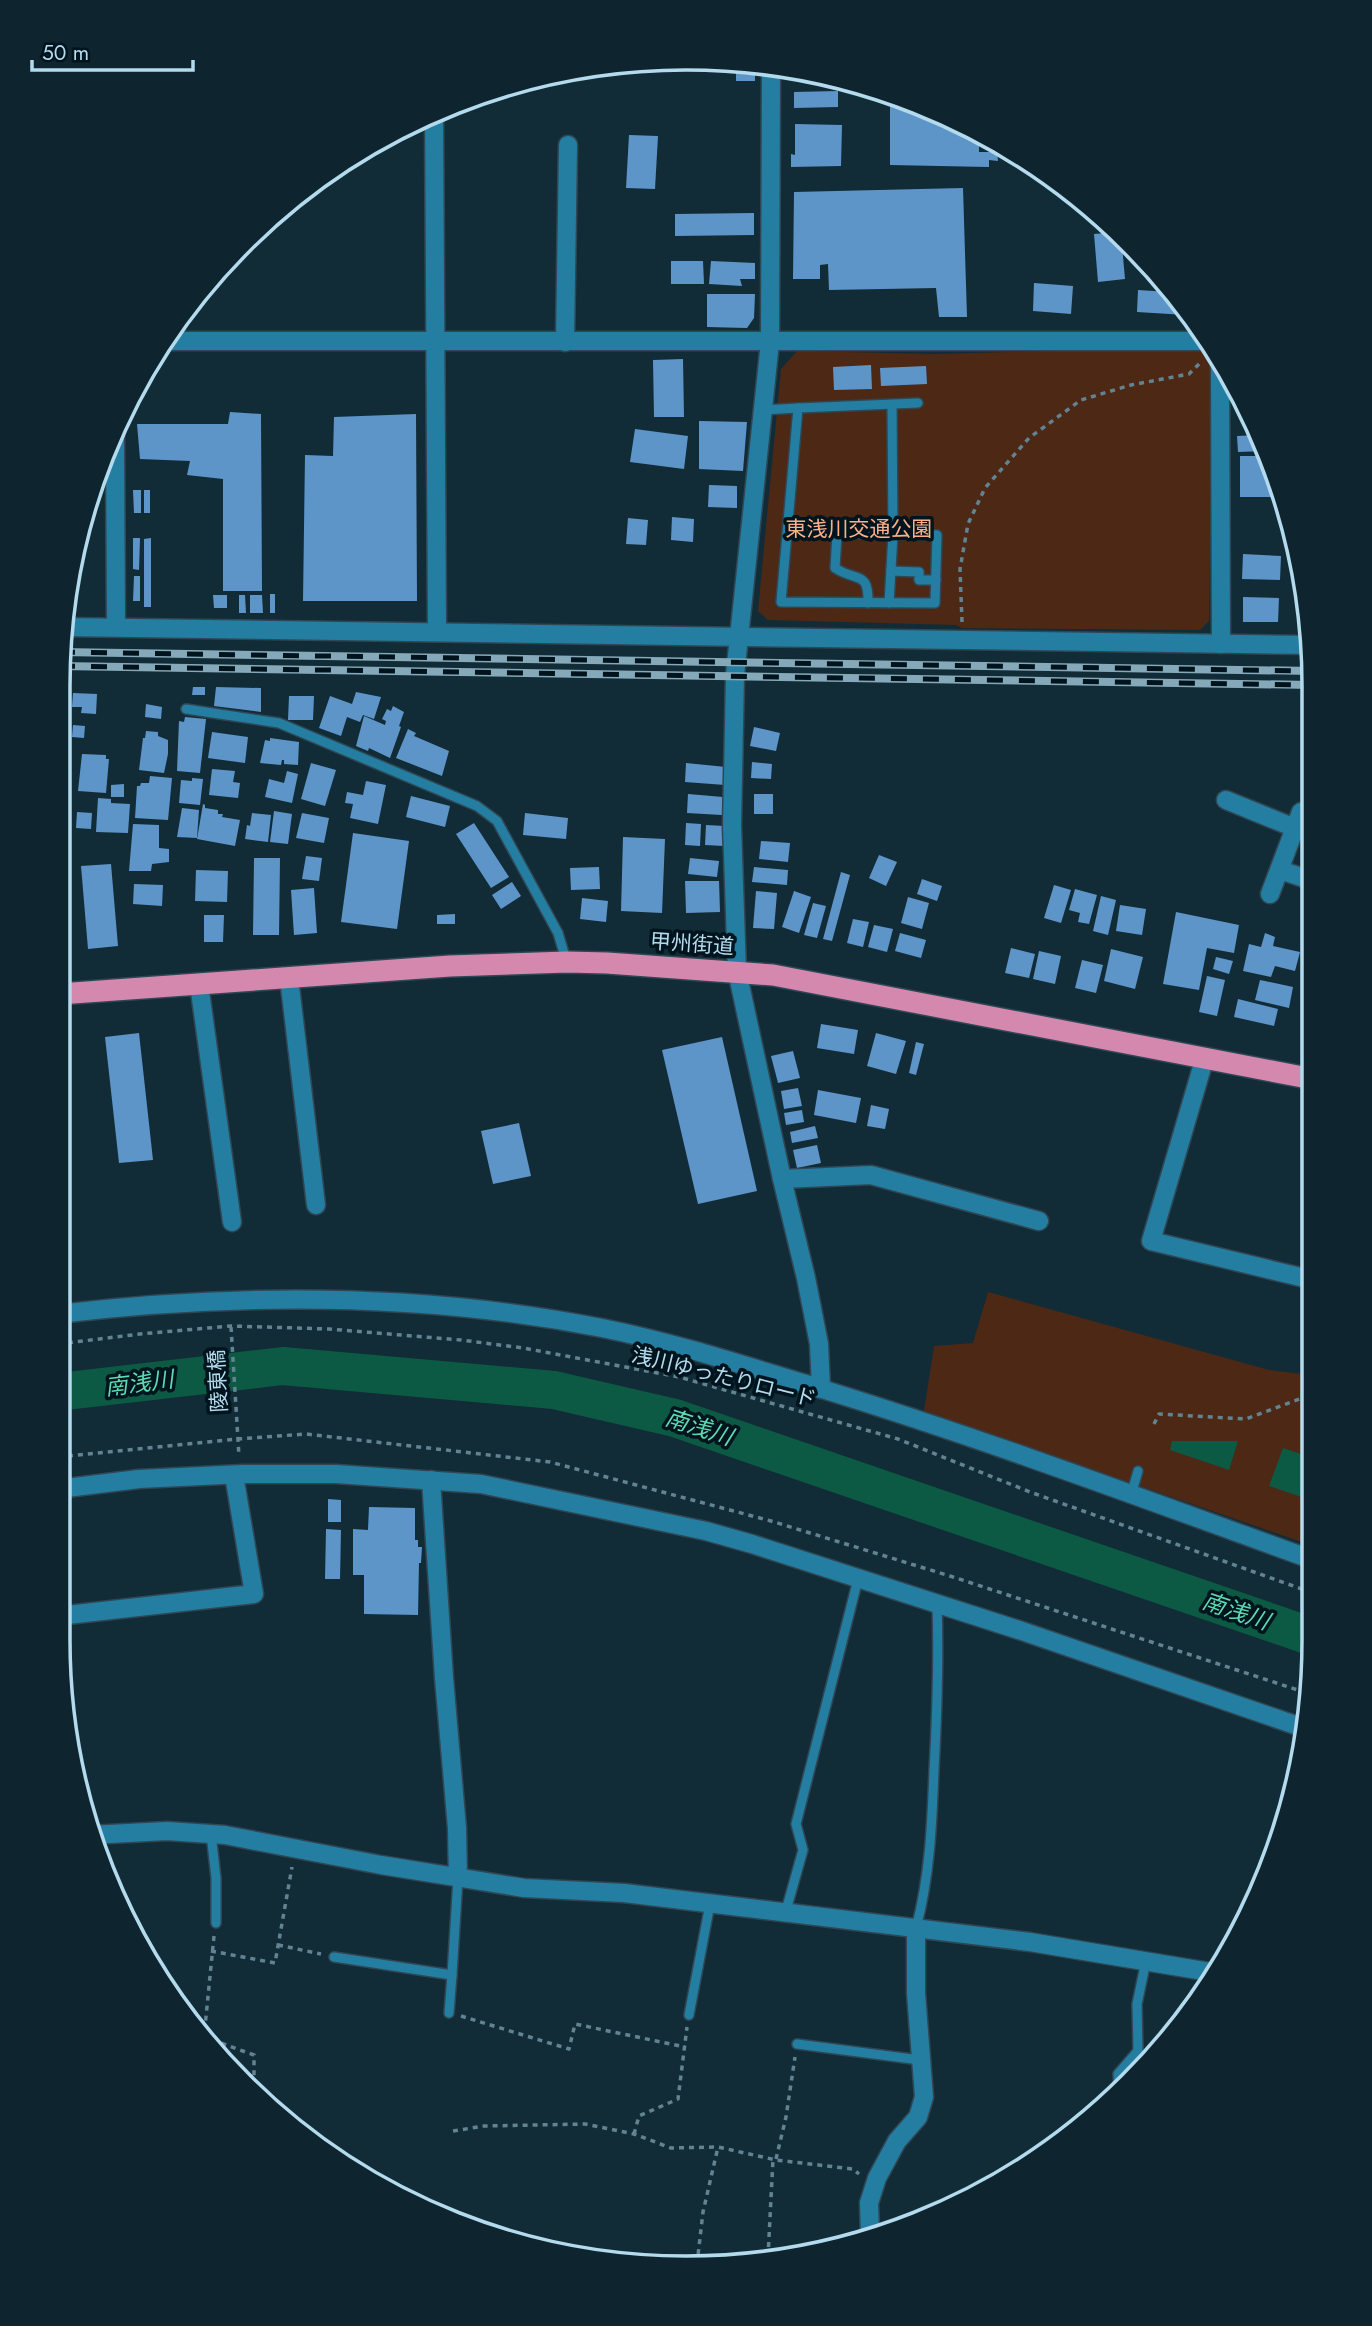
<svg xmlns="http://www.w3.org/2000/svg" width="1372" height="2326" font-family="Jost,'Noto Sans JP',sans-serif">
<rect width="100%" height="100%" fill="#112c37"/>
<g fill="#4d2814">
<path d="M1202,347L1213,363L1209,621L1200,630L962,628L956,625L768,620L758,611L781,369L797,351L936,354Z"/>
<path d="M988,1292L1269,1370L1302,1374L1313,1370V1546L924,1411L934,1346L973,1343Z"/>
</g>
<g fill="#0c5944">
<path d="M1172,1441H1238L1229,1470L1170,1450Z"/>
<path d="M1283,1448L1313,1458V1501L1269,1486Z"/>
</g>
<g fill="none" stroke-linecap="round" stroke-linejoin="round">
<path stroke="#0c5944" stroke-width="38" d="M58,1392L283,1366L554,1390L675,1418L1313,1637"/>
</g>
<g fill="#5e95c9">
<path d="M736,63L755,65V81H736Z"/>
<path d="M791,68L808,70L823,75H791Z"/>
<path d="M838,91V107L794,108V92Z"/>
<path d="M890,95L926,105L979,134V152H997L998,161L989,160V167L890,165Z"/>
<path d="M795,124L842,125L841,166L791,167V154L795,155Z"/>
<path d="M629,135L658,136L655,189L626,188Z"/>
<path d="M963,188L967,317H939L936,288L829,290L828,264L820,265V279H793L794,192Z"/>
<path d="M754,213V235L675,236V214Z"/>
<path d="M1119,232L1121,234L1125,279L1098,282L1094,234Z"/>
<path d="M671,261H703L704,284H671Z"/>
<path d="M711,261L755,263V279H740L742,286L709,284Z"/>
<path d="M1034,283L1073,286L1071,314L1033,311Z"/>
<path d="M1138,290L1169,292L1186,315L1137,312Z"/>
<path d="M707,294H755L754,318L747,328L707,327Z"/>
<path d="M683,359L684,417H654L653,360Z"/>
<path d="M871,365L872,389L834,390L833,367Z"/>
<path d="M926,366L927,384L881,386L880,368Z"/>
<path d="M230,412L261,414L262,591H223V479L187,475L190,461L140,459L137,424H228Z"/>
<path d="M416,414L417,601H303L305,455L333,456L334,417Z"/>
<path d="M699,421L747,422L743,471L699,469Z"/>
<path d="M635,429L688,436L684,469L630,462Z"/>
<path d="M1259,435L1266,451L1238,452L1237,436Z"/>
<path d="M1240,456H1268L1281,484L1284,497H1240Z"/>
<path d="M709,485L737,486V508L708,507Z"/>
<path d="M133,490H141V513H134Z"/>
<rect x="144" y="490" width="6" height="23"/>
<path d="M672,517L694,519L693,542L671,540Z"/>
<path d="M628,518L648,520L646,545L626,544Z"/>
<path d="M133,538H140L139,570L133,569Z"/>
<path d="M151,538V607H144V539Z"/>
<path d="M1243,554L1281,556L1280,580L1242,579Z"/>
<path d="M1298,575H1299L1307,613H1298Z"/>
<path d="M134,576H140V601H133Z"/>
<rect x="270" y="594" width="5" height="19"/>
<path d="M213,595H227V608H214Z"/>
<path d="M239,595H245L246,613H239Z"/>
<path d="M250,595H262L263,613H250Z"/>
<path d="M1243,597L1279,598L1278,622H1243Z"/>
<path d="M193,687H205V695H192Z"/>
<path d="M216,687L261,688V712L214,706Z"/>
<path d="M356,692L381,697L374,719L363,715L360,722L347,717L341,736L319,728L330,696L352,704Z"/>
<path d="M73,693L97,694L96,714L81,713L82,707H72Z"/>
<path d="M289,696H314L313,720H288Z"/>
<path d="M146,704L162,707L161,719L145,717Z"/>
<path d="M393,706L404,712L399,726L401,727L390,758L369,748L368,751L356,746L364,716L385,725L386,721L382,719L387,709L391,711Z"/>
<path d="M185,717L206,719L200,773L177,771L179,721L184,722Z"/>
<path d="M73,725L85,726L84,738L72,737Z"/>
<path d="M754,727L780,733L776,751L750,746Z"/>
<path d="M408,729L416,733L414,736L449,751L442,776L396,758Z"/>
<path d="M146,731L158,732V736L168,740V754L164,773L139,770L143,738H145Z"/>
<path d="M212,732L248,737L245,763L208,758Z"/>
<path d="M270,738L299,742L298,765L284,764V760H282L281,765L260,763L265,740L270,741Z"/>
<path d="M82,754L106,755V759H109L106,793L78,791Z"/>
<path d="M59,761L68,762L65,788H59Z"/>
<path d="M752,762L772,764L771,779L751,778Z"/>
<path d="M311,763L336,770L325,806L301,799Z"/>
<path d="M686,763L726,767L725,785L685,782Z"/>
<path d="M212,769L235,771L233,782L240,783L238,798L209,795Z"/>
<path d="M287,771L298,774L292,803L265,797L269,779L284,783Z"/>
<path d="M150,776L172,778L168,820L135,818L137,786H140L141,783H149Z"/>
<path d="M192,778L203,779L200,805L179,803L181,780L192,781Z"/>
<path d="M366,781L386,785L378,824L350,818L353,804L345,803L347,792L363,795Z"/>
<path d="M124,784V797H111V785Z"/>
<path d="M688,794L723,797L722,815L687,813Z"/>
<rect x="754" y="794" width="19" height="20"/>
<path d="M411,796L450,806L445,827L406,817Z"/>
<path d="M98,798L111,799V803L130,804L128,833L96,832Z"/>
<path d="M203,804L205,805V808L218,810V814H223L222,817L240,820L235,846L197,839Z"/>
<path d="M182,808L199,810L197,838L177,837Z"/>
<path d="M59,809H64L65,837H59Z"/>
<path d="M274,811L292,814L288,844L270,842Z"/>
<path d="M77,812L92,813L91,829L76,828Z"/>
<path d="M252,813L271,815L268,842L245,839L247,825L250,826Z"/>
<path d="M302,813L329,818L324,843L296,838Z"/>
<path d="M525,813L568,818L566,839L523,835Z"/>
<path d="M474,823L509,877L491,888L456,834Z"/>
<path d="M686,823L701,824L700,846L685,845Z"/>
<path d="M133,824L159,825V848L169,849V862L152,864L151,871H129Z"/>
<path d="M706,825L725,826L724,846L705,845Z"/>
<path d="M353,833L409,841L397,929L341,922Z"/>
<path d="M623,837L665,839L662,913L621,911Z"/>
<path d="M761,841L790,843L788,862L759,859Z"/>
<path d="M879,855L897,862L886,886L869,878Z"/>
<path d="M306,856L322,858L319,881L302,879Z"/>
<path d="M254,858H280L279,935H253Z"/>
<path d="M690,858L719,861L717,877L688,874Z"/>
<path d="M111,864L118,946L88,949L81,866Z"/>
<path d="M599,867L600,889L571,890L570,868Z"/>
<path d="M754,867L788,870L787,885L752,882Z"/>
<path d="M196,870L228,871L227,902L195,901Z"/>
<path d="M841,872L850,875L832,941L823,939Z"/>
<path d="M922,879L942,886L937,901L917,894Z"/>
<path d="M685,881H719L720,912L686,913Z"/>
<path d="M512,882L521,896L501,909L492,895Z"/>
<path d="M134,884L163,885L162,906L133,904Z"/>
<path d="M1054,885L1071,890L1061,923L1044,918Z"/>
<path d="M314,888L317,933L294,935L291,890Z"/>
<path d="M1075,889L1097,895L1089,924L1078,922L1080,913L1069,910Z"/>
<path d="M756,891L777,893L774,929L753,928Z"/>
<path d="M794,891L811,897L799,933L782,927Z"/>
<path d="M1101,896L1116,900L1108,935L1093,931Z"/>
<path d="M908,897L929,903L922,929L901,923Z"/>
<path d="M582,898L608,901L606,922L580,919Z"/>
<path d="M813,903L826,906L817,938L804,935Z"/>
<path d="M1120,905L1146,909L1142,935L1116,931Z"/>
<path d="M1176,912L1239,925L1234,953L1207,948L1199,990L1163,984Z"/>
<path d="M455,914V924H437V915Z"/>
<path d="M204,915H224L223,942H204Z"/>
<path d="M853,919L869,922L863,947L847,943Z"/>
<path d="M874,925L893,929L887,952L868,947Z"/>
<path d="M62,928L64,950H59V929Z"/>
<path d="M900,933L926,940L921,958L895,951Z"/>
<path d="M1265,933L1275,937L1273,946L1300,952L1295,971L1275,966L1271,977L1243,971L1249,944L1261,947Z"/>
<path d="M1011,948L1035,954L1029,978L1005,973Z"/>
<path d="M1111,949L1143,957L1135,989L1104,981Z"/>
<path d="M1039,951L1061,956L1055,984L1033,979Z"/>
<path d="M1216,957L1233,961L1229,974L1213,969Z"/>
<path d="M1082,960L1103,965L1096,993L1075,988Z"/>
<path d="M1207,976L1225,980L1217,1016L1199,1012Z"/>
<path d="M1260,980L1293,987L1289,1008L1255,1000Z"/>
<path d="M1238,999L1278,1009L1274,1026L1234,1017Z"/>
<path d="M1310,1001H1313V1036L1304,1034Z"/>
<path d="M821,1024L858,1030L854,1054L817,1048Z"/>
<path d="M139,1033L153,1160L119,1163L105,1037Z"/>
<path d="M876,1033L906,1041L896,1074L867,1066Z"/>
<path d="M722,1037L757,1191L698,1204L662,1050Z"/>
<path d="M916,1042L924,1044L916,1075L909,1073Z"/>
<path d="M793,1051L800,1078L778,1083L771,1056Z"/>
<path d="M798,1088L802,1106L784,1109L781,1091Z"/>
<path d="M818,1090L861,1098L856,1123L814,1115Z"/>
<path d="M871,1105L889,1109L885,1129L867,1126Z"/>
<path d="M802,1110L804,1122L786,1125L784,1113Z"/>
<path d="M519,1123L531,1176L493,1184L481,1131Z"/>
<path d="M815,1126L818,1138L792,1143L790,1132Z"/>
<path d="M817,1145L821,1163L797,1168L793,1150Z"/>
<path d="M328,1499L341,1500V1522H328Z"/>
<path d="M369,1507L415,1508V1540H418V1547H422L421,1563H419L418,1615L364,1614V1575H353V1529L368,1530Z"/>
<path d="M326,1529L341,1530L340,1579H325Z"/>
</g>
<g fill="none" stroke-linecap="round" stroke-linejoin="round">
<g stroke="#2f4754" stroke-width="12">
<g id="lane">
<path d="M763,410L798,408"/>
<path d="M787,532L937,535L935,603L781,602L798,408L918,403"/>
<path d="M837,534L835,568C856,582 869,570 868,603"/>
<path d="M891,571L919,572V580H936"/>
<path d="M889,603L893,535L892,405"/>
<path d="M186,709L279,723L477,806L497,821L558,933L566,960"/>
<path d="M1131,1495L1138,1471"/>
<path d="M211,1834L216,1878V1923"/>
<path d="M785,1914L803,1850L796,1824L858,1579"/>
<path d="M916,1928C930,1876 932,1823 934,1770C937,1714 939,1660 937,1604"/>
<path d="M334,1957L452,1975L458,1878"/>
<path d="M449,2013L452,1975"/>
<path d="M689,2015L710,1904"/>
<path d="M797,2044L920,2060"/>
<path d="M1119,2091L1118,2074L1138,2051L1137,2004L1146,1961"/>
</g>
</g>
<g stroke="#2f4754" stroke-width="21">
<g id="street">
<path d="M771,66L770,342L735,675L732,826L737,971L782,1179L806,1278L819,1344L821,1389"/>
<path d="M434,111L437,630"/>
<path d="M162,341H1207"/>
<path d="M565,342L568,145"/>
<path d="M1220,359L1221,644"/>
<path d="M115,435L116,627"/>
<path d="M63,627C479,630 896,640 1313,645"/>
<path d="M1226,800L1295,828"/>
<path d="M1280,870L1313,881"/>
<path d="M1270,894L1301,812"/>
<path d="M289,978L316,1205"/>
<path d="M199,984L232,1222"/>
<path d="M1205,1057L1151,1241L1313,1280"/>
<path d="M782,1179L871,1175L1039,1221"/>
<path d="M58,1314C237,1293 424,1293 602,1328C677,1343 749,1367 822,1389C987,1440 1150,1501 1313,1560"/>
<path d="M431,1480L444,1678L457,1828L458,1878"/>
<path d="M58,1489L139,1479L243,1474H336L481,1484L706,1531L752,1544L1022,1631L1304,1728"/>
<path d="M58,1616L254,1594L234,1475"/>
<path d="M90,1835L167,1831L225,1835L381,1865L524,1888L624,1893L1030,1942L1216,1973"/>
<path d="M870,2234L869,2203L877,2178L897,2141L918,2117L924,2097L916,1993V1928"/>
</g>
</g>
<g stroke="#2f4754" stroke-width="24">
<path id="highway" d="M59,994L450,966L567,962L607,963L773,975L1313,1079"/>
</g>
<g stroke="#628392" stroke-width="3.5" stroke-dasharray="5 5" stroke-linecap="butt">
<path d="M962,622L960,569L968,524L985,488L1029,438L1081,400L1131,385L1189,374L1201,362"/>
<path d="M231,1327L239,1456"/>
<path d="M58,1344L140,1334L231,1326L329,1329L461,1340L523,1348L679,1377L898,1439L1030,1492L1313,1593"/>
<path d="M1154,1424L1159,1414L1246,1419L1313,1394"/>
<path d="M58,1457L237,1439L306,1434L550,1462L771,1521L950,1576L1310,1694"/>
<path d="M214,1936L204,2037L254,2055V2078H247"/>
<path d="M278,1945L321,1954"/>
<path d="M211,1951L275,1963L292,1867"/>
<path d="M461,2016L569,2049L575,2024L685,2047"/>
<path d="M453,2131L484,2126L585,2124L634,2134L671,2148L718,2147L776,2160L853,2169L859,2174"/>
<path d="M634,2134L639,2116L678,2099L687,2027"/>
<path d="M776,2159L786,2117L795,2057"/>
<path d="M768,2257L773,2159"/>
<path d="M697,2264L703,2212L718,2147"/>
</g>
<use href="#lane" stroke="#247ea1" stroke-width="9"/>
<use href="#street" stroke="#247ea1" stroke-width="18"/>
<use href="#highway" stroke="#d488ae" stroke-width="21"/>
<g stroke="#86a9ba" stroke-width="8">
<g id="rail">
<path d="M59,652L1313,671"/>
<path d="M59,666L1313,685"/>
</g>
</g>
<use href="#rail" stroke="#00141e" stroke-width="5" stroke-dasharray="16" stroke-linecap="butt"/>
</g>
<g text-anchor="middle" stroke-width="7" stroke-linejoin="round" paint-order="stroke">
<g font-size="21" fill="#fbb089" stroke="#00141e">
<text x="859" y="536">東浅川交通公園</text>
</g>
<g font-size="21" fill="#b3daed" stroke="#00141e">
<text transform="translate(692 944) rotate(4)" y="7">甲州街道</text>
<text transform="translate(724 1377) rotate(14)" y="7">浅川ゆったりロード</text>
<text transform="translate(218 1381) rotate(-93)" y="7">陵東橋</text>
</g>
<g font-size="23" font-style="italic" fill="#5cdbb2" stroke="#00141e">
<text transform="translate(139 1383) rotate(-7)" y="8">南浅川</text>
<text transform="translate(699 1427) rotate(18)" y="8">南浅川</text>
<text transform="translate(1236 1611) rotate(19)" y="8">南浅川</text>
</g>
</g>
<path d="M0 0H1372V2326H0ZM686 70H686A616 616 0 0 1 1302 686V1640A616 616 0 0 1 686 2256H686A616 616 0 0 1 70 1640V686A616 616 0 0 1 686 70Z" fill="#0e242f" fill-rule="evenodd"/>
<path fill="none" stroke="#b3daed" stroke-width="3.5" d="M686 70H686A616 616 0 0 1 1302 686V1640A616 616 0 0 1 686 2256H686A616 616 0 0 1 70 1640V686A616 616 0 0 1 686 70Z"/>
<path d="M32 60v10h161v-10" fill="none" stroke="#b3daed" stroke-width="3.5"/>
<text x="42" y="60" font-size="21" fill="#b3daed" stroke="#00141e" stroke-width="5" paint-order="stroke">50 m</text>
</svg>
